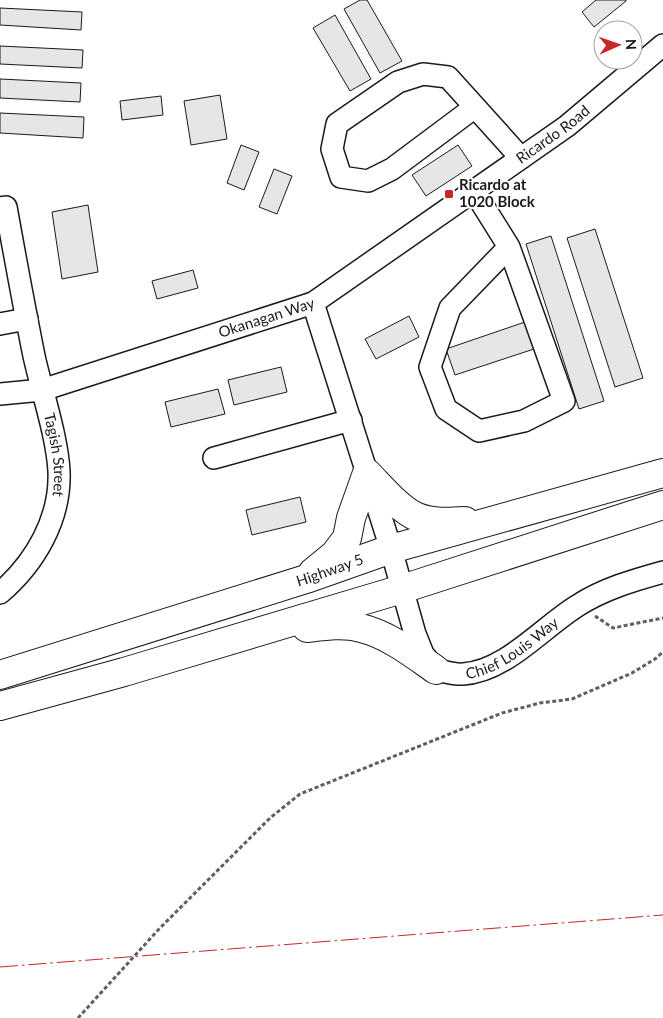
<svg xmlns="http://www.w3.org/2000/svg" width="663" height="1018" font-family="Lato,sans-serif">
<rect width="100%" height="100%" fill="#fff"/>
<g fill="#e6e6e6" stroke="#1a1a1a">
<path d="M360,0H367L402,61L380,73L344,9Z"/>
<path d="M596,0H626V1L594,27L582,12Z"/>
<path d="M0,8L82,12L81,30L0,25Z"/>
<path d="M335,15L371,79L350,91L313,28Z"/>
<path d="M0,46L83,50L82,68L0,64Z"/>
<path d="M0,79L81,83L80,102L0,98Z"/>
<path d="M220,95L227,139L191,145L184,101Z"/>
<path d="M161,96L163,115L122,120L120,101Z"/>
<path d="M0,113L84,117L83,138L0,133Z"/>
<path d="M241,145L259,152L244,190L227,183Z"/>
<path d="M458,145L472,166L426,196L412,175Z"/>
<path d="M274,169L292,176L277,214L259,207Z"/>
<path d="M88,205L98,272L62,279L52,212Z"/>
<path d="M595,229L643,378L615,387L567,238Z"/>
<path d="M551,236L604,401L579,409L526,244Z"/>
<path d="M193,270L198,288L157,299L152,281Z"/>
<path d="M409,316L419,337L376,359L365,339Z"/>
<path d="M528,321L537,348L455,375L446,349Z"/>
<path d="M281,367L287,392L234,405L228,380Z"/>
<path d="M218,389L225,414L171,427L165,402Z"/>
<path d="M300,497L306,522L252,535L246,510Z"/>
</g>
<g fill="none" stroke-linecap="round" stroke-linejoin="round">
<g stroke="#1a1a1a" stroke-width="24">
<g id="minor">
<path d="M475,107L392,169L368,181L341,177L332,149L337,124L398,82L423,74L448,77L521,158"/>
<path d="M474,191L509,247L450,308L430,367L446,409L479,431L524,421L564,401L509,247"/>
<path id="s1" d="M0,208L6,207C15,257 24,306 34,356C42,392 57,436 59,471C61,519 35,563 0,593"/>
<path id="s2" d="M313,303L391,549L415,634L423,654L436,670C444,671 454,675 463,674C505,672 543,627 577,606C603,589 634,580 663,572"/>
<path d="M0,324L27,319"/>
<path id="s3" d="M0,394L42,390L313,303L567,126L663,45"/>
<path d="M214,458L351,420"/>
</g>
</g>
<g stroke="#1a1a1a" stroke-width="30">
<g id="highway">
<path d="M313,572L335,554L347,538L351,518L367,473C381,487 399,509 417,517C432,523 449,522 465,521"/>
<path d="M307,628C324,626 344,623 361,628C389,635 413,654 436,670"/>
<path id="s4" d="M0,675L306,579L391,549L663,473"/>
<path d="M0,706L124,672L402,589L663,505"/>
</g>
</g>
<g stroke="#5f5f5f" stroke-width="3" stroke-dasharray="4 2.5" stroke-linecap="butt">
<path d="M595,616L613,628L663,618"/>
<path d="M78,1018L159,929L270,818L300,794L502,713L540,703L572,699L632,673L655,659L663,652"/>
</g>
<use href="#minor" stroke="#fff" stroke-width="21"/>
<use href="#highway" stroke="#fff" stroke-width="28"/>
<path stroke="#c62828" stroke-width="1" stroke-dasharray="18 4 2.5 4" stroke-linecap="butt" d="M0,967L663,915"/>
</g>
<rect fill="#c62828" stroke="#fff" stroke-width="2" x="444" y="189" width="10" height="10" rx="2.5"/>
<g text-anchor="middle" stroke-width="4" stroke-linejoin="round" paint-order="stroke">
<g font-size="15" fill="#1a1a1a" stroke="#fff">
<text dy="5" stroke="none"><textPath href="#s3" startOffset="620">Ricardo Road</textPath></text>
<text dy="5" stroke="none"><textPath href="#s3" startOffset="278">Okanagan Way</textPath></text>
<text dy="5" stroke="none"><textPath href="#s1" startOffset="259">Tagish Street</textPath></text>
<text dy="5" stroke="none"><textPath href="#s4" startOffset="346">Highway 5</textPath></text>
<text dy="5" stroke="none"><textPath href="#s2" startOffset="472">Chief Louis Way</textPath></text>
</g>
<g font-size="15" font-weight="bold" fill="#1a1a1a" stroke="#fff" text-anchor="start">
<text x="459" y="190">Ricardo at<tspan x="459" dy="17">1020 Block</tspan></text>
</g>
</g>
<g transform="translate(618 45) rotate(88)"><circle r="24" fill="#ffffff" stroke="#a3a3a3"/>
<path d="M0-4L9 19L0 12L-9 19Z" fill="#c62828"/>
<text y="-8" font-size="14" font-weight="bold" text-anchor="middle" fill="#1a1a1a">N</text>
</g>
</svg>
